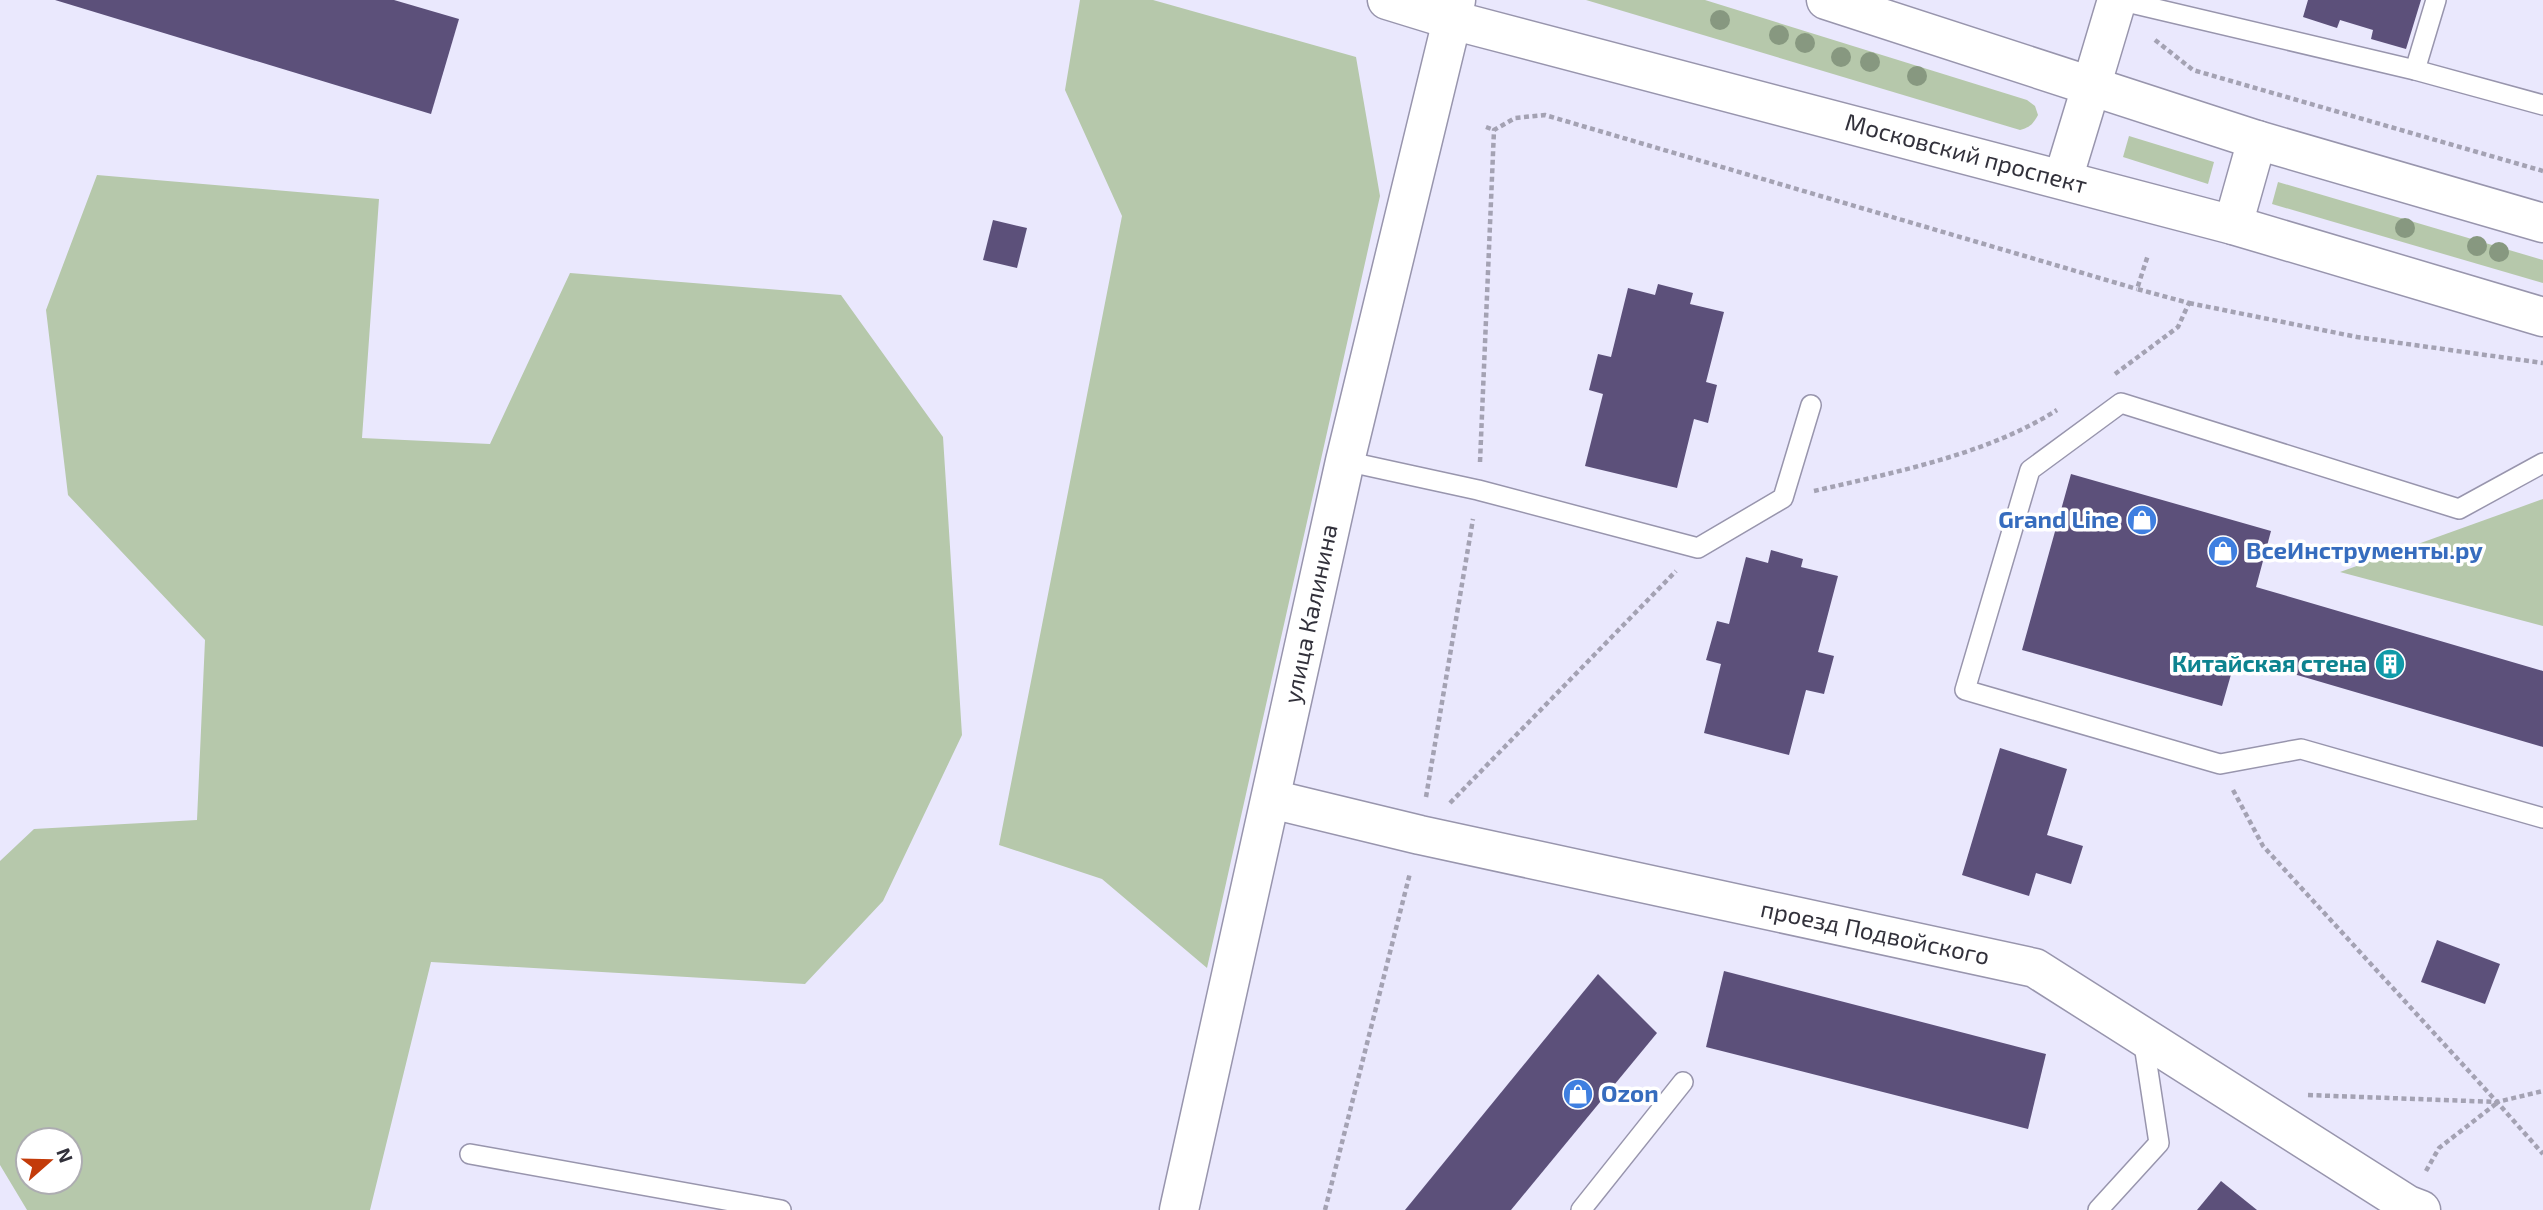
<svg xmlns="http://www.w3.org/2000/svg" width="2543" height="1210" font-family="'Exo 2',sans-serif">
<rect width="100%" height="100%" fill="#eae8fd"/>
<g fill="#b6c8ab" fill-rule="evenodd">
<path d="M1080,0H1153L1356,57L1380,196L1207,968L1102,879L999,845L1122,216L1065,90Z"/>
<path d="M1586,0H1705L2027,100L2035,106L2038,115C2033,124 2030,127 2020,130Z"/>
<path d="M2129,136L2214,162L2208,184L2123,157Z"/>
<path d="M97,175L379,199L362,438L490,444L570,273L841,295L943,437L962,735L883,901L805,984L431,962L370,1210H27L0,1165V861L34,829L197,820L205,640L68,495L46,310ZM28,1140H70V1182H28Z"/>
<path d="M2278,182L2543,260V283L2272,204Z"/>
<path d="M2543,499V626L2340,572Z"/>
</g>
<g fill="#5c507a">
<path d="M55,0H394L459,19L431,114Z"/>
<path d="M2308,0H2421L2406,49L2371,39L2373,30L2340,20L2337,28L2303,17Z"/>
<path d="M993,220L1027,228L1017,268L983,260Z"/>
<path d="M1658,284L1693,293L1690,304L1724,312L1706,382L1717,385L1708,423L1694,419L1677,488L1585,466L1603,394L1589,390L1598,354L1611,357L1628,288L1655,295Z"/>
<path d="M2071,474L2271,531L2256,587L2543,671V747L2236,657L2222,706L2022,650Z"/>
<path d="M1771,550L1803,559L1801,567L1838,576L1818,652L1834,656L1824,694L1806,690L1789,755L1704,733L1721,664L1706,660L1717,621L1729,624L1746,557L1768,563Z"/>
<path d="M2000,748L2067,769L2047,835L2083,846L2071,884L2036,873L2029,896L1962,875Z"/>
<path d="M2437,940L2500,964L2485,1004L2421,982Z"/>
<path d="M1724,971L2046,1054L2028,1129L1706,1047Z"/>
<path d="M1598,974L1657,1033L1511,1210H1405Z"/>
<path d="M2221,1181L2257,1210H2197Z"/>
</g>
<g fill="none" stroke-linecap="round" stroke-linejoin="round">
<g stroke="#9895ad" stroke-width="22">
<g id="service">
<path d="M2118,0L2415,70L2543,105"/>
<path d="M2415,70L2436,0"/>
<path d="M1345,461L1478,490L1698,548L1783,498L1811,405"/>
<path d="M2543,463L2459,509L2121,403L2030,470L1965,690L2220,764L2301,749L2543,818"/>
<path d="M470,1154L781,1210"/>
<path d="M1581,1210L1683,1082"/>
<path d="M2098,1210L2159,1143L2143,1038"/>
</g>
</g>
<g stroke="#9895ad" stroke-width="41">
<g id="minor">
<path d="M2091,87L2117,0"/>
<path d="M1271,799L1420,835L2035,968L2408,1205L2421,1210"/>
</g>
</g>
<g stroke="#9895ad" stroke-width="41">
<path id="secondary" d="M1179,1210L1345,461L1452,20"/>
</g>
<g stroke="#9895ad" stroke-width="41">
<g id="primary">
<path d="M1826,0L2257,140L2543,223"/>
<path d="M1452,20L2233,225L2543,317"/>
<path d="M2063,179L2091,87"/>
<path d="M2233,225L2257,140"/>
</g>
</g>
<g stroke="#9895ad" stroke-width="41">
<path id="trunk" d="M1387,0L1452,20L1456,0"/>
</g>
<g stroke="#a4a2b3" stroke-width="4.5" stroke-dasharray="5 3.5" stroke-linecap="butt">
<path d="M2155,40L2193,70L2543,171"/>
<path d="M1486,127L1494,130"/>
<path d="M2189,303L2357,337L2543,363"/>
<path d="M2115,374L2178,327L2189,303L2137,289L2148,255"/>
<path d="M1480,462L1494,130L1515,118L1545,115L2137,289"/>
<path d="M1814,491C1895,472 1986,455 2057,410"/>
<path d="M2233,790L2263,846L2497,1102L2543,1091"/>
<path d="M1426,797L1473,519"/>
<path d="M1450,803L1676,571"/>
<path d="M2308,1095L2497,1102L2543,1154"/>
<path d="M2426,1171L2439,1148L2497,1103"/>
<path d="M1325,1210L1410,873"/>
</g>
<use href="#service" stroke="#fff" stroke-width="19"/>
<use href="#minor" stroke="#fff" stroke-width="38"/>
<use href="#secondary" stroke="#fff" stroke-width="38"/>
<use href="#primary" stroke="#fff" stroke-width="38"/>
<use href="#trunk" stroke="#fff" stroke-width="38"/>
</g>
<g fill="#879880">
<circle cx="1720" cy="20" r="10"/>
<circle cx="1779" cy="35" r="10"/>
<circle cx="1805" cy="43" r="10"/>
<circle cx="1841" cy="57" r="10"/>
<circle cx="1870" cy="62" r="10"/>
<circle cx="1917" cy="76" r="10"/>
<circle cx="2405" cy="228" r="10"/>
<circle cx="2477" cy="246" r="10"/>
<circle cx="2499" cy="252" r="10"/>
</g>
<defs>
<g id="shop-disc" transform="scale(1.575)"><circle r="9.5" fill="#3f7fe0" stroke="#fff"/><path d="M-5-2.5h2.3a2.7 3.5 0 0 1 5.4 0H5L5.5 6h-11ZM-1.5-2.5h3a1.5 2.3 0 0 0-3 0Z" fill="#fff"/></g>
<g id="building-disc" transform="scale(1.575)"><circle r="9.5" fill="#0f9aa8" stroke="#fff"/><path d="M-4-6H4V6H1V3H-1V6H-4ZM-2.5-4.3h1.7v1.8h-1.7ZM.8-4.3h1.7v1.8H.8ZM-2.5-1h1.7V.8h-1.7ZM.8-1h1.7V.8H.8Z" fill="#fff"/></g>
</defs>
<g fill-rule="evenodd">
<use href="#shop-disc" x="2142" y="520"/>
<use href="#shop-disc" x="2223" y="551"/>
<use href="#building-disc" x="2390" y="664"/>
<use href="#shop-disc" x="1578" y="1094"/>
</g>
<g text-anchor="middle" stroke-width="7" stroke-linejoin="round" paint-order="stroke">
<g font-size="24" fill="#32313b" stroke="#fff">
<text transform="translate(1966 154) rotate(15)" y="8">Московский проспект</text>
<text transform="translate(1311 614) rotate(-78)" y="8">улица Калинина</text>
<text transform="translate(1875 933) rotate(12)" y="8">проезд Подвойского</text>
</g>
<g font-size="24" font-weight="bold" fill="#366cbe" stroke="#fff" text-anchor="start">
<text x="2119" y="528" text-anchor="end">Grand Line</text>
<text x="2246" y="559">ВсеИнструменты.ру</text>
<text x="1601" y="1102">Ozon</text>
</g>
<g font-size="24" font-weight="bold" fill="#0d838f" stroke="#fff" text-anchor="end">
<text x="2367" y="672">Китайская стена</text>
</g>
</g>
<g transform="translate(49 1161) rotate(70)"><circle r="33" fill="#ffffff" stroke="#adadb1" stroke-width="2"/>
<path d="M0-5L12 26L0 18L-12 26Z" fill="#c33b0a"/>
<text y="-10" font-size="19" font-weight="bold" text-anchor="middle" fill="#32313b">N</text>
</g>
</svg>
